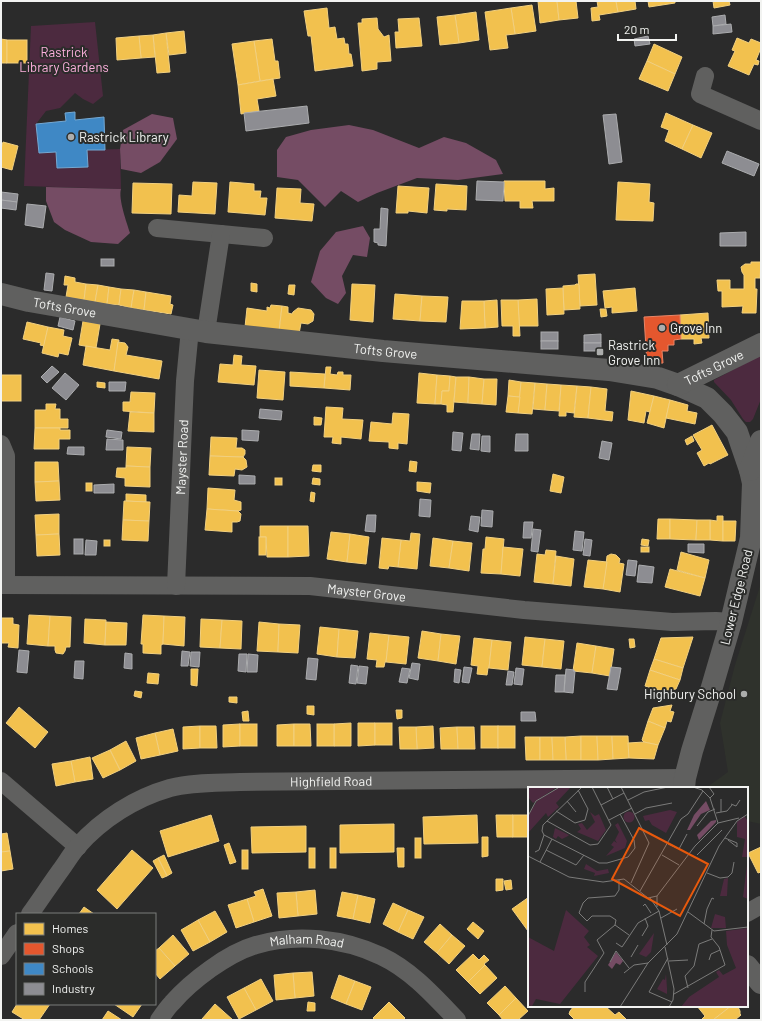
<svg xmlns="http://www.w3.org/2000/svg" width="762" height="1021" font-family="Barlow,sans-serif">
<rect width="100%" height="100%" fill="#2b2b2b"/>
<path fill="#2f322c" d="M761,583V824L747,821V788H706L728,772L720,723L735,665Z"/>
<g fill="#4c2a3f">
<path d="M95,22L103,96L93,104L83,99L75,93L60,108L46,111L36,124L39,153L56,152L57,168L88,167L87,150L120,149L121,189L24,186L31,26Z"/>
<path d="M761,355V399L753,419L750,422H746L743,419L731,400L714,382V380Z"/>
</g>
<g fill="#754c64">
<path d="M152,114L173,118L177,139L160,162L141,173L121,169L120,149L123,130Z"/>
<path d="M349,125L373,130L419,148L444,137L466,143L496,160L503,174L458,180L417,178L377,193L358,202L341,191L325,207L298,180L277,177V150L286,137L311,130Z"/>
<path d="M46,187L121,189C118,199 127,223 130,233L118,244L91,242L65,230L54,222L46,201Z"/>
<path d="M363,226L370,238L367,257L353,255L342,276L346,293L338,304L326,298L311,282L320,251L336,232Z"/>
</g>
<g fill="#f2c14e" stroke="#f2d07f">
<path d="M538,1H557L559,20L540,23Z"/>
<path d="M557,1H576L578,18L559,20Z"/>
<path d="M597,1H616L618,12L599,15L600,20L592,21L591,8L598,7Z"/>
<path d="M616,1H635L636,9L618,12Z"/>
<path d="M648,1H675V3L649,7Z"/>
<path d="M713,1H729L730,5L714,8Z"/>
<path d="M532,5L536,31L515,34L511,8Z"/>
<path d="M327,8L329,28L335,27L337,39L344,38L345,44H348L349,54H351L353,66L315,71L311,36H308L304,11Z"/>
<path d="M511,8L515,34L506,35L508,48L490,50L485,12Z"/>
<path d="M476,12L479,40L459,43L455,15Z"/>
<path d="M455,15L459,43L440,45L437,17Z"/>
<path d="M377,18L378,29L384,37L389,35L391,61L377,62V69L362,71L358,23H362V19Z"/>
<path d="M419,18L422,46L396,48L395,32H399L398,19Z"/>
<path d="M184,31L186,53L169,55L166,33Z"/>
<path d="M166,33L170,72L157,73L153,35Z"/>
<path d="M153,35L155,57L141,58L139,36Z"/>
<path d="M139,36L141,58L117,60L116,38Z"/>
<path d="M737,38L749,43L751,39L761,43V48L756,60L759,61L758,65L754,64L749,75L728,66L735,51L732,50Z"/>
<path d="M1,39L7,40V63H1Z"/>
<path d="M272,39L275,61H278L280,78L260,81L254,41Z"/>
<rect x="7" y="40" width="20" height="23"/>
<path d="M254,41L260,81L238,85L232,44Z"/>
<path d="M654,44L682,57L675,74L647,61Z"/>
<path d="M647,61L675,74L668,91L639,79Z"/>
<path d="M273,79L276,96L257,99L259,111L241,114L238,85Z"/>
<path d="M666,113L693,125L682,149L665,141L669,130L661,127Z"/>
<path d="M693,125L712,133L701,158L682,149Z"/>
<path d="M3,142L18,146L12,170L1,167V149Z"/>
<path d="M504,181H545V189L554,188V201H532L533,208H520V201H505Z"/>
<path d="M193,182L217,183L215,214L178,212L179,195L192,196Z"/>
<path d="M230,182L254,184V191H261L260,198H267L265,215L228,212Z"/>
<path d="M618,182L650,184L649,202L654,203L653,221L616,220Z"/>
<path d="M133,183L172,184L171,214L132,213Z"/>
<path d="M436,184L467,186L466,210L447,209V211L434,210Z"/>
<path d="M398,186L429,188L427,213L408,211V213H396Z"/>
<path d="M277,188L301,189L300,203L314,204L312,221L275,218Z"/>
<path d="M751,262H761L760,278H755V289H757L756,313H742L743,306L722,307V291H718L717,280H730V289H744V275L742,272L741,267L745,264H751Z"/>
<path d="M595,274L597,305L580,306L578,275Z"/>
<path d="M65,276L75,278V282L86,284L84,300L66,297L68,285H64Z"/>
<path d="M251,283L257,284V292L251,291Z"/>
<path d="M86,284L98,285L95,302L84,300Z"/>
<path d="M352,284L375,285L373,322L350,320Z"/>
<path d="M576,284H578L579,285L580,309L564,310L563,286L575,285Z"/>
<path d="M98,285L109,287L107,304L95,302Z"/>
<path d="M289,285H295L294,295L288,294Z"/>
<path d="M109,287L121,289L119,305L107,304Z"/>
<path d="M563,288L564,314L547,315L546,289Z"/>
<path d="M635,288L637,311L612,313V307L605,308L603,291Z"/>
<path d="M121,289L134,290L131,308L119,305Z"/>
<path d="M134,290L146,292L144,310L131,308Z"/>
<path d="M146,292L171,296L170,304L173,305L171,314L144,310Z"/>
<path d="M395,294L422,296L420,321L393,319Z"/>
<path d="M422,296L448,297L446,322L420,321Z"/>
<path d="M537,299L538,326H519L518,300Z"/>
<path d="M497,300L498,327L485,328L484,301Z"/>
<path d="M501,300H518L520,336H513V326H502Z"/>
<path d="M462,301H484L485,328L460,329Z"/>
<path d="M271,305L282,306L279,331L245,327L247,308L267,311V307L270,308Z"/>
<path d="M282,306L288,307V313L292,314L293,312L298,308L311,310L314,314L313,321L308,324L301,323L299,334L279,332Z"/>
<path d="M600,309H606L607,316L601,317Z"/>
<path d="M708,313L709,338H701L702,343L694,344V339H681L680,315Z"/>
<path d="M83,321L100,324L96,348L79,345Z"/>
<path d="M27,322L48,327L44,346L40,345L41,343L23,339Z"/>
<path d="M48,327L64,330L63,336L72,338L68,355L59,353L58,357L42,353Z"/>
<path d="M112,339L119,340L114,371L83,365L86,346L110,350Z"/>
<path d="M118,342L125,343L128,347L126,355L162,361L159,379L114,371Z"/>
<path d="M234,355L242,356L241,365L256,366L254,385L218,382L220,364L233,365Z"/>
<path d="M326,367H331L330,374L337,375L338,372H343V375H351L350,390L324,388Z"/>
<path d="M259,370L285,372L283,400L257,398Z"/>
<path d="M290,372L325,374L324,388L290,386Z"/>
<path d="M419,373L437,375L435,404L417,403Z"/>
<rect x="1" y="375" width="20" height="26"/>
<path d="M437,375L450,376L449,391H442L441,404H435Z"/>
<path d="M450,376L456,377L453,412H447V405L441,404L442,391H449Z"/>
<path d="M456,377H469L468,403L454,402Z"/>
<path d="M469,377L484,379L482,404L468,403Z"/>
<path d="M484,379H497L496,405L482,404Z"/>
<path d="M509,380L521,382L520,397L508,396Z"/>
<path d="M97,382L105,383V388L97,387Z"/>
<path d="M521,382L535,383L532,414L518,413Z"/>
<path d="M535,383L547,384L545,410L533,409Z"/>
<path d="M547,384L561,385L559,411L545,410Z"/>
<path d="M561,385L577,386L574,413L566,412V416H559Z"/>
<path d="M577,386L591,387L588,418L574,417Z"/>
<path d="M591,387L607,389L605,411L613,412L612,421L588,418Z"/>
<path d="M631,391L654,396L650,412L646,411L644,423L628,420Z"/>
<path d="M131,392L155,393L154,413L123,411V402H130Z"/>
<path d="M508,396L520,397L518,413L506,412Z"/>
<path d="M654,396L670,400L664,428L647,423Z"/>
<path d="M670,400L688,405L687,411L697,413L695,424L666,418Z"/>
<path d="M46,404H56L55,409H60V419H68V428H35V410H46Z"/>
<path d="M326,407L343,408L342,419L363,420L361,439L341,437V444L332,443L333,437H324Z"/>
<path d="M130,412L154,413V432L128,431Z"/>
<path d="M393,413L409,414L407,444L398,443V449L389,448V442L369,441L371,422L392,424Z"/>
<path d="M314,417L322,418L321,425H314Z"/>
<path d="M712,425L728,455L710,464L709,463L704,466L697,453L702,450L693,435Z"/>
<path d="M35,428H60V430H70V439H59V449H34Z"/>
<path d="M692,436L694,441L687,445L685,440Z"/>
<path d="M211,437L237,438L236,448H242L245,450V454L243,457L210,456Z"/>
<path d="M127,447L151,448L150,467L126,466Z"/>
<path d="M210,456L243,457L246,460L247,467L242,470L235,469L234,476L209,475Z"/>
<path d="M410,461L417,462L416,472L409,471Z"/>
<path d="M35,462H58L59,481L35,482Z"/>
<path d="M313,465H321V472L312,471Z"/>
<path d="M126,466L150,467V487L125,486V478L116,477L117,468H126Z"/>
<path d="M553,474L564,477L561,493L550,491Z"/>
<rect x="275" y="478" width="7" height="7"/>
<path d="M313,478L320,479V485L312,484Z"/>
<path d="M59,481L60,500L36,501L35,482Z"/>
<path d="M417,482L431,483L430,493L417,491Z"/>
<rect x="86" y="483" width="6" height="8"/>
<path d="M208,488L235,490L234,500L241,502V510L238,511L207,509Z"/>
<path d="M311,492L315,493L314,502L310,501Z"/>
<path d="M126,494L146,495V502L126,501Z"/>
<path d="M124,501L150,502L149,521L123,520Z"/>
<path d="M207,509L238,511L241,514L240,521L237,522H232V532L205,530Z"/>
<path d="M59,514V534L36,535L35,515Z"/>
<path d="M717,516H723V541L710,540V520L717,521Z"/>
<path d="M658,519H670V539H657Z"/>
<path d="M670,519L697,520L696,540L670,539Z"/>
<path d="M123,520L149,521L148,541L122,540Z"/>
<path d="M697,520H710V540H696Z"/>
<path d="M723,521H736L735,541H723Z"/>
<path d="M260,526H288V557H267L266,537H260Z"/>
<path d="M288,526H308L309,556L288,557Z"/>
<path d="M331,532L350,534L347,562L327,559Z"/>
<path d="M411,533L420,534L417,569L398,567L401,540L410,541Z"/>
<path d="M59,534L60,555L37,556L36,535Z"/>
<path d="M350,534L369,537L366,564L347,562Z"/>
<rect x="259" y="537" width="7" height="18"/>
<path d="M486,537L504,539L501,574L481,573L483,549H485Z"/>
<path d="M382,538L401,540L398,567L389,566L388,569L379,568Z"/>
<path d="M433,538L453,541L449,568L430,566Z"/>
<path d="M642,539L649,540L648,546L641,545Z"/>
<rect x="104" y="540" width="6" height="6"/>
<path d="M453,541L472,543L469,571L449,568Z"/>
<path d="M503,547L523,549L520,576L501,574Z"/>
<rect x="641" y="547" width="8" height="5"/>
<path d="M546,550L556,551L553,584L534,582L537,554L545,555Z"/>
<path d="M681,552L709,560L705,578L677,570Z"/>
<path d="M611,554L616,555L620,559L619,563L624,564L620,592L603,589L607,556Z"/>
<path d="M556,556L574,559L571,586L553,584Z"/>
<path d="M588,560L607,562L603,589L584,587Z"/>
<path d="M670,569L705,578L700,596L665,587Z"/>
<path d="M29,615L50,616L48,646L27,644Z"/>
<path d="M143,615L164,616L163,644L161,645V654L143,653V644H141Z"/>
<path d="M50,616L71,617L70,647H66L65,651L63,654L56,653L55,650V646H48Z"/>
<path d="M164,616L185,617L184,646L163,644Z"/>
<path d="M1,618H13V624L19,625L18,648L8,647L9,643H1Z"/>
<path d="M85,619L106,620L105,645L84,643Z"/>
<path d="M201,619L222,620L220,648L200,647Z"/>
<path d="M222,620L242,621L241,649L220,648Z"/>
<path d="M106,622L127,623L126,645H105Z"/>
<path d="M259,622L279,624L278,652L257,651Z"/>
<path d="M279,624L300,625L298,653L278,652Z"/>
<path d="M320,627L339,629L337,657L317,654Z"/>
<path d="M339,629L358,631L355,658L337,657Z"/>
<path d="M422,631L441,634L438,661L418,658Z"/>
<path d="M370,633L389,635L386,662H385L384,667H376L377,660L367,659Z"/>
<path d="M441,634L460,636L456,664L438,661Z"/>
<path d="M389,635L409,637L406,664L386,662Z"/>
<path d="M525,637L545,639L542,667L522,665Z"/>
<path d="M693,637L683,668L654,659L661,638Z"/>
<path d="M474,638L492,640L489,668H488L487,675L477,674L478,666L471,665Z"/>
<path d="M545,639L564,641L561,669L542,667Z"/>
<path d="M629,639H634L635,647L630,648Z"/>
<path d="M492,640L511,642L508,670L489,668Z"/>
<path d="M577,643L596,646L592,673L573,671Z"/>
<path d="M596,646L614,649L610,676L592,673Z"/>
<path d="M654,659L683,668L680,680L650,670Z"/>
<path d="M191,669H198L197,686L191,685Z"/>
<path d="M650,670L680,680L676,689L662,691L645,686Z"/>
<path d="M148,673L159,674L158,684L147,683Z"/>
<path d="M135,691L142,692L141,698L134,696Z"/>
<path d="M229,697H237V703L229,702Z"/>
<path d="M672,705L670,711L674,712L671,722L667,721L665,728L648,721L653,708Z"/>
<path d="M307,706H314V715L307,714Z"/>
<path d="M19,707L48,732L35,748L6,723Z"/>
<path d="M396,710H402V718L397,719Z"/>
<path d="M248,711L249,721H243L242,712Z"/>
<path d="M648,721L665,728L658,745L644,742L642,740Z"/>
<path d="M351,723V746H334V724Z"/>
<path d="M358,723H375V745L358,746Z"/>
<rect x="375" y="723" width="17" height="22"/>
<path d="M240,724V746L223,747V725Z"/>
<rect x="240" y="724" width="17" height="22"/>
<path d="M294,724V746H277V725Z"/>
<path d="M294,724H310L311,746H294Z"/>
<rect x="317" y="724" width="17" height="22"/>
<path d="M200,726V748L183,749V727Z"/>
<path d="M200,726H216L217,748H200Z"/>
<path d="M433,726L434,748L417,749L416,727Z"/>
<rect x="481" y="726" width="17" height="22"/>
<rect x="498" y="726" width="17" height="22"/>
<path d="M399,727H416L417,749H400Z"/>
<path d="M457,727L458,749H441L440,728Z"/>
<path d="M457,727H474L475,749H458Z"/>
<path d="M173,729L178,751L160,755L155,733Z"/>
<path d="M155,733L160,755L141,759L136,738Z"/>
<path d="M581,736V760H566L565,737Z"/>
<path d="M581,736H597L598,760H581Z"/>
<path d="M597,736H612L613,759L598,760Z"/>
<path d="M612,736H628L629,758L613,759Z"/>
<path d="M525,737H540V760H526Z"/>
<path d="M540,737H552L553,760H540Z"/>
<path d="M552,737H565L566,760H553Z"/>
<path d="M126,741L136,761L120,770L110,750Z"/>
<path d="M644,742L658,745L654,759L629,758L628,743Z"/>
<path d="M110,750L120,770L103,778L92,758Z"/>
<path d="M90,757L93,779L75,782L71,761Z"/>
<path d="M71,761L75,782L56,786L52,764Z"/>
<path d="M211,815L219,841L168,857L160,831Z"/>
<path d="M477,815L478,843L424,844L423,817Z"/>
<path d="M496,815H513V837H497Z"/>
<rect x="513" y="815" width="16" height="22"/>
<path d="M394,824V852L340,853V825Z"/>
<path d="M306,826V852L252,853L251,827Z"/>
<path d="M7,833L10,851L1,852V834Z"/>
<path d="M482,837H488V856L482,857Z"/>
<rect x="415" y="838" width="6" height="20"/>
<path d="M229,843L236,862L230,864L224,845Z"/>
<path d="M761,847V872L758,873L748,853Z"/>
<rect x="309" y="848" width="6" height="20"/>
<rect x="330" y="848" width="6" height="20"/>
<path d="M397,848H404V867H398Z"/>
<path d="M132,850L153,868L117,909L97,890Z"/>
<rect x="242" y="850" width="6" height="19"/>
<path d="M10,851L13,869L1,871V852Z"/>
<path d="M164,855L172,873L167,876L158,858Z"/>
<path d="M158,858L167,876L162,878L153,861Z"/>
<path d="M496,879H503V890L496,891Z"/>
<path d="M511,880L512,889L506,890L504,881Z"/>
<path d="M263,889L272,916L254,922L247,899L256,896L254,892Z"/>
<path d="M315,890L317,914L298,916L296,892Z"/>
<path d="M296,892L298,916L279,918L277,893Z"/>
<path d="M342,892L358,895L353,919L337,916Z"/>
<path d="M358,895L375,899L370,923L353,919Z"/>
<path d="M529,897V930L528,931L512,909Z"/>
<path d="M247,899L254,922L236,928L228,905Z"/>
<path d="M393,903L408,910L398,932L383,924Z"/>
<path d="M84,907L94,914H79Z"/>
<path d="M408,910L424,917L413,939L398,932Z"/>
<path d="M215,911L227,932L210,942L198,920Z"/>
<path d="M198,920L210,942L193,951L181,930Z"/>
<path d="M473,922L484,931L478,939L467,929Z"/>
<path d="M440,924L452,935L437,953L424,942Z"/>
<path d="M173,935L189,954L175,966L159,948Z"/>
<path d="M452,935L465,946L449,964L437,953Z"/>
<path d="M159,948L175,966L160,979L155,973V951Z"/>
<path d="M473,954L479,960L484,955L489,960L484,964L485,965L468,982L456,970Z"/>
<path d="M485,965L497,978L480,994L468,982Z"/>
<path d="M312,972L314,996L295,998L293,973Z"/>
<path d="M293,973L295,998L276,1000L274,975Z"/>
<path d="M339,975L355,981L346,1004L331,998Z"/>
<path d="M261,979L273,1001L256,1010L244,988Z"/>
<path d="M355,981L371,987L362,1010L346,1004Z"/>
<path d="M505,986L516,998L499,1015L487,1003Z"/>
<path d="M244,988L256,1010L239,1019L227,997Z"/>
<path d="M516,998L528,1011L518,1020H503L499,1015Z"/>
<path d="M308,1002L315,1003V1011H307Z"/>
<path d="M389,1002L405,1018L403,1020H375L373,1018Z"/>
<path d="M17,1004H50L39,1020H25L12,1012Z"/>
<path d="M114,1004H142L133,1017Z"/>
<path d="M215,1004L233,1020H204L202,1019Z"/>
<path d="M574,1006H605L615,1015L619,1012L627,1020H575L569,1014L570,1011Z"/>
<path d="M697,1006H731L713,1020H703L702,1019L705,1016Z"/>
<path d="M731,1006L738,1007L740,1011V1014L741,1015L735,1020H713Z"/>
<path d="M108,1011L122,1020H102Z"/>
</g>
<path fill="#e4572e" stroke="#e88668" d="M680,315L681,339L674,340V345H668V351H662L663,363L647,364L644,317Z"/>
<path fill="#3f88c5" stroke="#75a8d2" d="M75,112V120L104,117L105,150H87L88,167L57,168L56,152L39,153L36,124L66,121L65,113Z"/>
<g fill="#8d8d92" stroke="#abacae">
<path d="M725,15L726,24L713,26L712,17Z"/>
<path d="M731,24L732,32L713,34V26Z"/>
<path d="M648,36L650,44L635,46L634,39Z"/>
<path d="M307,106L309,123L246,131L244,113Z"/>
<path d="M616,114L622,162L609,164L603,115Z"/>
<path d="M727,151L759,164L754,176L722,163Z"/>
<path d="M477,181L504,182L503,201L476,200Z"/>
<path d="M1,192L18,194L17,202L1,200Z"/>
<path d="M1,200L17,202L16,210L1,208Z"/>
<path d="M27,204L46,206L43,228L25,225Z"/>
<path d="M381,208L388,209L386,246L378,245V243L374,242V229H380Z"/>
<path d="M746,232V246H720V233Z"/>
<rect x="101" y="259" width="13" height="7"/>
<path d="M46,273L54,274L52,291L44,290Z"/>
<path d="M60,317L75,321L73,330L58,326Z"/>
<rect x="541" y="332" width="17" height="9"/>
<path d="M601,334V343H584V335Z"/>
<rect x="541" y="341" width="17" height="8"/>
<rect x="584" y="343" width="17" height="8"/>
<path d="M52,366L59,372L47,383L41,377Z"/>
<path d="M65,373L79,385L66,400L52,388Z"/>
<path d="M109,382H126L125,391H109Z"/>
<path d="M260,409L282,411L281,420L259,418Z"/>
<path d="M107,430L122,432L121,439L106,437Z"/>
<path d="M242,430L259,431L258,441L242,440Z"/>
<path d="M453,432L463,433L461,451L452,450Z"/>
<path d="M472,434H480L479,450L470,449Z"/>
<path d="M516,434H528V451H515Z"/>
<path d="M482,436H490V452L481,451Z"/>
<path d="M107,439L123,440V450H106Z"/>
<path d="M602,441L612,443L609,460L599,458Z"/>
<path d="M68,447H84V455L67,454Z"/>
<path d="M239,475L255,476V484H239Z"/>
<path d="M114,484V493H94V485Z"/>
<path d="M420,499L431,500L430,517L419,516Z"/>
<path d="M482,510L493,511L492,527L481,526Z"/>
<path d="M367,515H376L375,532L365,531Z"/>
<path d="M471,516L480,517L478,532L469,530Z"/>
<path d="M524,522H533L531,538H523Z"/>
<path d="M533,529L541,530L538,552L531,551Z"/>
<path d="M575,531L584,532L582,551L573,550Z"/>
<rect x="74" y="539" width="9" height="15"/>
<path d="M585,539L592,540L590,556L583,555Z"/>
<path d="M86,540L97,541L96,555H85Z"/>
<path d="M688,544H704V553L688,552Z"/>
<path d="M628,560L637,561L635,576L626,575Z"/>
<path d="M639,565L654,567L652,583L637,582Z"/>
<path d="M19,650L29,651L27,673L17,672Z"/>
<path d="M182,651L190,652L188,666H181Z"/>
<path d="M191,652H200L199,667L190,666Z"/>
<path d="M125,653L132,654V669L124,668Z"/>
<path d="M239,654H247L246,672L238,671Z"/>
<path d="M248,654L258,655L257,672H247Z"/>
<path d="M308,658L318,659L316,680L306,679Z"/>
<path d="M75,661H84L83,679L74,678Z"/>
<path d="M412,663L420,664L418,680L409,678Z"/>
<path d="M351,665L358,666L356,684L349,683Z"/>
<path d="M359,666L368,667L366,684L357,683Z"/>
<path d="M464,667L472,668L469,683L462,682Z"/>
<path d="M611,667L621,668L617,690L607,689Z"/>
<path d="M402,668L410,669L407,683L399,682Z"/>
<path d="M516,668L524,669L522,685L514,684Z"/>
<path d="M455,669L461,670L459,683L454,682Z"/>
<path d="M566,669L574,670L573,671H575L573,693L564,692Z"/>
<path d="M508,671L514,672L512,685H506Z"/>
<path d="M556,675H565L564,692H555Z"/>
<path d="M521,712H535L536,721H521Z"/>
</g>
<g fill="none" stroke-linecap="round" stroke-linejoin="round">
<g stroke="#60605f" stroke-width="18">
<path d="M705,76L700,94L761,121"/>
<path d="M157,228L264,238"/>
<path d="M206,332L221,234"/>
<path d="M1,444L6,456V585"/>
<path id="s1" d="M1,585L310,586L524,610L672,622L716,621L731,622"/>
<path id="s2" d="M176,586L185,381L190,329"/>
<path d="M1,781L78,847"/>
<path d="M747,913L761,905"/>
<path id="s3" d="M30,914C40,900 50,885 60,871C66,863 71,854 78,846C102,819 135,798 170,788C193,782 217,783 240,782L685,778"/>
<path d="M1,956L17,933"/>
<path id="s4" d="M159,1020C163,1014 167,1008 172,1003C191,981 228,953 256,945C296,933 343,938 381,956C411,970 434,996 457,1020"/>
</g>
<g stroke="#60605f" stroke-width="22">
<path id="s5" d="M1,294L29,301L206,332L383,351L609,370L658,378L678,385L707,398L723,414L737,432L750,470L753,483L751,538L731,622L712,687L692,751L685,778L684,788"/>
<path id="s6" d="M678,385L761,344"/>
<path d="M750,470L761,441"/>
<path d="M747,966L761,983"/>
</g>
</g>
<g fill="#acadac" stroke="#2b2c2a" stroke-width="1.5">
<circle cx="71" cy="137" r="4"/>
<circle cx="662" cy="328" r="4"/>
<rect x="596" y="348" width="8" height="8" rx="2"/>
<circle cx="744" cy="694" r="4"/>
</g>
<g text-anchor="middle" stroke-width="4" stroke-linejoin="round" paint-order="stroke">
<g font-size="13" fill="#fcb0dd" stroke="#2b2c2a">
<text x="64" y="57">Rastrick<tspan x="64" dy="15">Library Gardens</tspan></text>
</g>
<g font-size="13" fill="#f2f3f1" stroke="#2b2c2a" text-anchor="start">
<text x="79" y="142">Rastrick Library</text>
<text x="670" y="333">Grove Inn</text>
<text x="608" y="350">Rastrick<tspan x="608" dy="15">Grove Inn</tspan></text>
<text x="736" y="699" text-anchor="end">Highbury School</text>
</g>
<g font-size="13" fill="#f2f3f1" stroke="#2b2c2a">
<text dy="5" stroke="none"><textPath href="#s5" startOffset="65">Tofts Grove</textPath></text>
<text dy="5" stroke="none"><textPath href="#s5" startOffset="389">Tofts Grove</textPath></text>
<text dy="5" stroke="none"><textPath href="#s6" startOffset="40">Tofts Grove</textPath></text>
<text dy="5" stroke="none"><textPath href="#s2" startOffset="129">Mayster Road</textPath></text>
<text dy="5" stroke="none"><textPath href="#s1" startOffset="366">Mayster Grove</textPath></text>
<text transform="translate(736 597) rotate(-76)" y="5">Lower Edge Road</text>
<text dy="5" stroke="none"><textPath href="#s3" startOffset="355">Highfield Road</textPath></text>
<text dy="5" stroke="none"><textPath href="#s4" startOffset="176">Malham Road</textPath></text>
</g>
</g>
<g transform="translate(528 787)">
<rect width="220" height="220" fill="#2b2b2b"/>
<path d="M0,0H29L5,16L0,10ZM31,0H43L28,16L31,20L20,30L18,26L0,46V29L9,14ZM142,23L149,25L138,46L124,38L121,33L117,34L115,29ZM95.5 30a5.5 5.5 0 1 1 11 0a5.5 5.5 0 1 1-11 0ZM62,25L67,29L71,27L78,43L70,54L49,45L53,42L50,37L54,36L59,43L67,35ZM216,29L220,34V70H214L217,52L209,50V35ZM90,36L99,54L97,61L78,69L86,60L83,58L86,54L89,56L87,53L91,45L87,38ZM27,41L41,48L40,49L34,52L30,49L28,52L25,50ZM220,70V112L215,110ZM58,77L69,84L80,82L81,86L66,89L67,86L56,82ZM200,91L199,109H192L196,92ZM38,123L61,144L56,150L62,158L59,160L70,169L32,217L8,212L4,219L0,218V150L26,164ZM187,127L197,130L198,141H183ZM220,141V220H153L161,210L191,190L188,185L191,183L195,188L208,181L199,158L198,144ZM126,146L123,165L118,170L111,167ZM138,187L139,201V207L129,202L135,192L137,193Z" fill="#4c2a3f"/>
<path d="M178,14L182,23L173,27L162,43H159L166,28ZM188,33V35L171,53L169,48L183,34ZM88,165L95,174L92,178L88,176L84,182L80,178Z" fill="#754c64"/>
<path fill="none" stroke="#7b7b7a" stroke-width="1" d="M79,0L85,12M93,0L121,56L103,96M165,0L174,3L182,11L190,36M181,0L186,7L182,11M100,13L116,5L140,0M39,14L48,25M203,17L208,19L212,13M73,18L96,6M28,24L47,36L57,33L60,22L50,3M193,25V12M188,26L199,24L204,18M107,27L118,21L144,16M0,29L8,14L30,1M81,33L104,21M19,34L62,58L70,57L83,38L64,0M169,39L180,25L187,22M16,48L71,76H79L100,70L107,61L106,53L92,27M16,48L14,44L15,38L54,0M197,51L209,56V60L200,53M140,57L151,62L159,47M18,63L48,78L56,68M7,65L11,63L16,48M134,68L151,78M169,68L194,43M0,69L41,90L75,95L96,92L120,111L129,109M12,75L24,52M179,86L192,91L200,90L204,86L206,75M112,104L153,32L160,27L175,4M60,111L55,116L51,126L59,134L64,129H82L88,133L87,138M60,111L87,109L91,103V93M122,111L131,124L139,158M115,119L117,117L123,126M129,120V109L167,59L190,36L211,31M160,125L186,144L220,140M133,131L149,122M176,137L179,122L184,111L186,112M87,138L101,148M114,149L120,139L117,131M88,156L94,160L110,136L131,124M137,160L146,202L145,213L141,220M88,164L101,181M103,170L110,158M140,171L121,205L144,215M181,173L183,167L192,163M141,174L160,173M82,175L88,164M96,186L106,178L120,176M160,201L157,189L166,179L171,157L184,152M57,205V195L76,166L69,153L87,138M146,207L197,178L191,160L183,150L184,143M92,220L120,176L149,147L191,59L209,34L220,27"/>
<path fill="#e8590c" fill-opacity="0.15" stroke="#e8590c" stroke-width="2" d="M111,41L180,77L152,129L84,92Z"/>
<rect width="220" height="220" fill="none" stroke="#f2f3f1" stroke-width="2"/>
</g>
<rect width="762" height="1021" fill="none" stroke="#f2f3f1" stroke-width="4"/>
<rect x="16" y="913" width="140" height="92" fill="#2b2c2a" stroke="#7b7c7a"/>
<rect x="24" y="923" width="20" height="12" fill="#f2c14e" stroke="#7b7c7a"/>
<text x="52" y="933" font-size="12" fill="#f2f3f1">Homes</text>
<rect x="24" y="943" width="20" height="12" fill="#e4572e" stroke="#7b7c7a"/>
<text x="52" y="953" font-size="12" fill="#f2f3f1">Shops</text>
<rect x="24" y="963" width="20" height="12" fill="#3f88c5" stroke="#7b7c7a"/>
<text x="52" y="973" font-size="12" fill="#f2f3f1">Schools</text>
<rect x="24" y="983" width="20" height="12" fill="#8d8d92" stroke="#7b7c7a"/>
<text x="52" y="993" font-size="12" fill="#f2f3f1">Industry</text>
<path d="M618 34v6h58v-6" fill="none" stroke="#f2f3f1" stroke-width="2"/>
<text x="624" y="34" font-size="12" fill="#f2f3f1" stroke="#2b2c2a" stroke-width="3" paint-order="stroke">20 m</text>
</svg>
